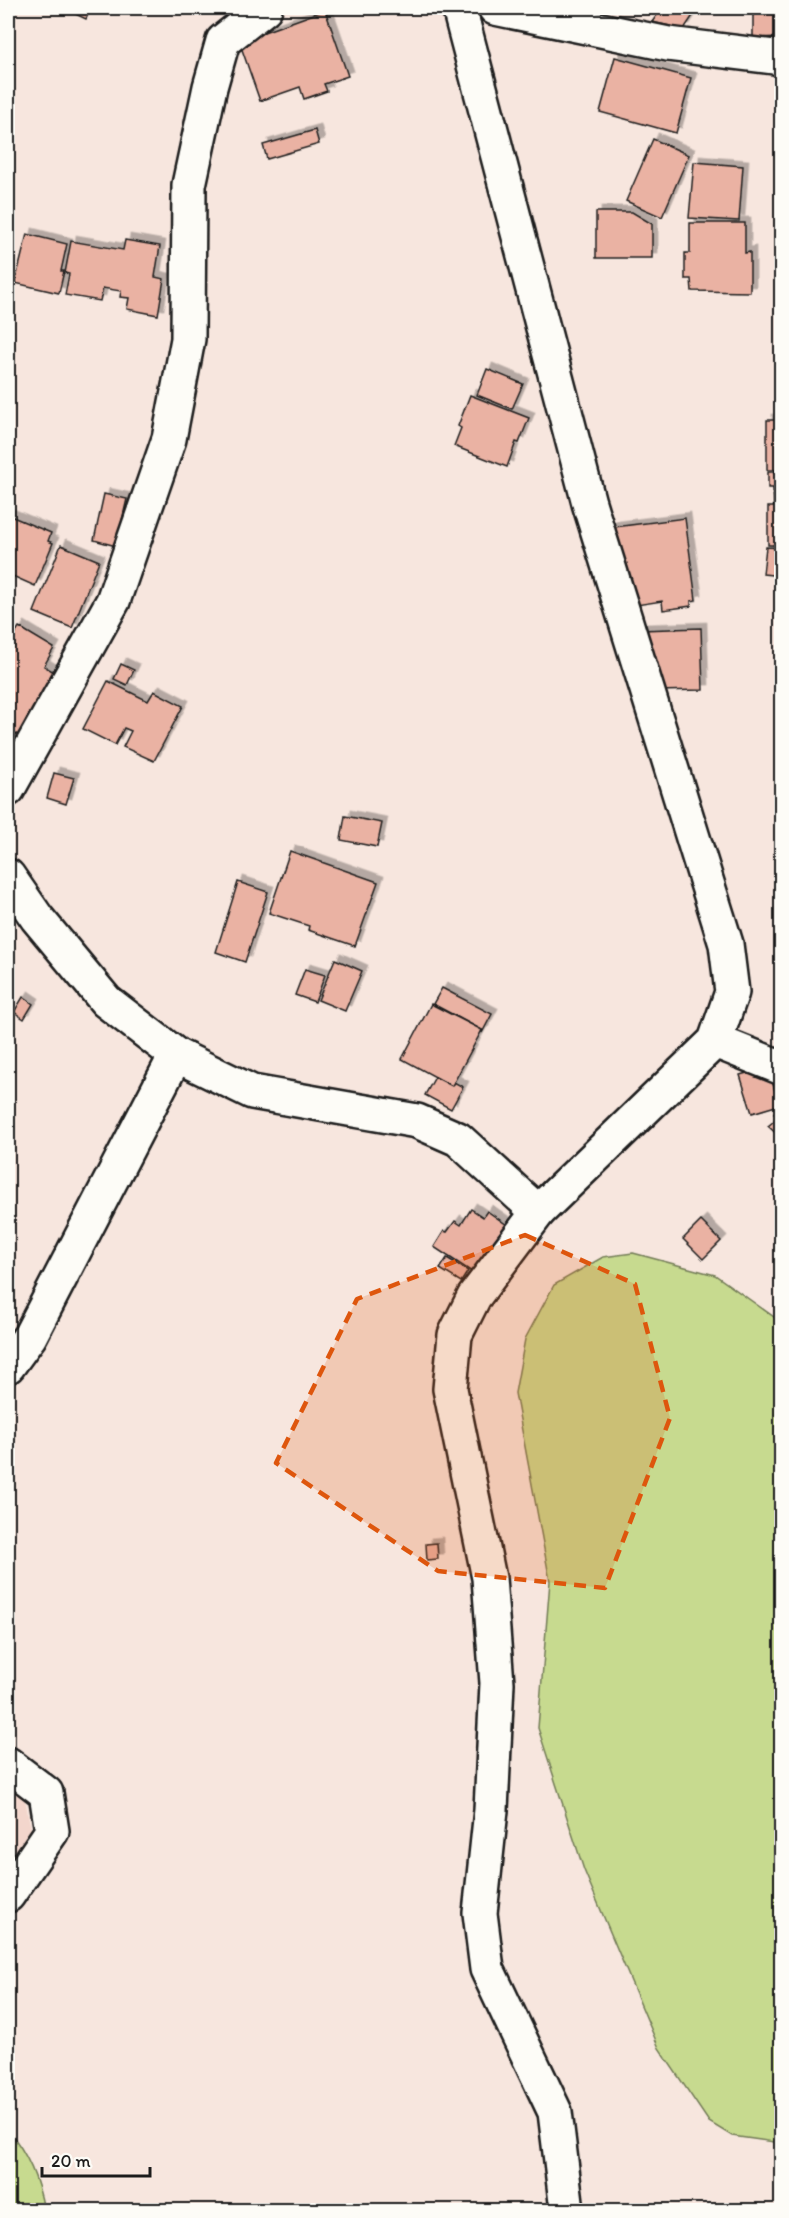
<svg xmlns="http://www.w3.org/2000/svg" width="789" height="2218" font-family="Itim,sans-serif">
<defs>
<filter id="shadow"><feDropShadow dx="5.5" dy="-5.5" stdDeviation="0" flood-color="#0004"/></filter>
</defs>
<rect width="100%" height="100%" fill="#f7e6de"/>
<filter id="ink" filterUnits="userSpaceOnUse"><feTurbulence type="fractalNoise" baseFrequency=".0167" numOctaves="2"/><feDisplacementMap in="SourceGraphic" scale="12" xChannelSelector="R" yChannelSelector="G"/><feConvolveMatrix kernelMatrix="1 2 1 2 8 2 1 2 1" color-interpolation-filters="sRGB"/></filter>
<g filter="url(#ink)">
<path fill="#f3d6cc" d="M8,1780L23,1791L31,1829L8,1861Z"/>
<g fill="#c7da8f" stroke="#727b56" stroke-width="1.5">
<path d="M633,1253L715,1275L781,1322V2143L732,2136L709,2122L659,2048L584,1870L538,1728L550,1581L515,1393L525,1339L554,1285L603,1257Z"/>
<path d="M8,2130C28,2154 38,2179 44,2210H8Z"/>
</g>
<g fill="#eab2a3" stroke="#1c1c1c" stroke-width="1.5" filter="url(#shadow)">
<path d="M63,8H91L86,19Z"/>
<path d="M662,8H698L684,29L652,22Z"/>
<path d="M753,8H782V37L753,38Z"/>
<path d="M325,10L348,76L324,84L327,91L304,99L300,87L260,101L239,41Z"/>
<path d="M615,57L691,78L676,133L600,112Z"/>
<path d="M315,130L319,144L267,159L263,145Z"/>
<path d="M653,139L689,155L662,217L626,201Z"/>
<path d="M694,162L743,166L739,221L689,218Z"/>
<path d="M596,212H632L652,224V258H596Z"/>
<path d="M690,223H745V253L750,252V292L692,291L691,279H685V253H690Z"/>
<path d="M27,234L67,244L61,271H64L59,293L15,283Z"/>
<path d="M125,240L160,246L155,277L164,279L158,315L127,309L129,298L120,297L121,291L103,288L100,301L65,295L69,274L65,273L71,241L123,250Z"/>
<path d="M487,369L523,384L512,409L477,395Z"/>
<path d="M470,395L529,418L519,443L516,442L507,467L454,446L461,428L458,426Z"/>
<path d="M767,420H780L782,470H767Z"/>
<path d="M768,472H782V545H768V507H774L773,488H768Z"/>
<path d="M104,494L127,499L116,546L94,540Z"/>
<path d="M8,515L51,533L48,541L53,543L35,586L8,574Z"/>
<path d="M685,518L696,600L691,601V606L663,610L662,601L623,607L607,528Z"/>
<path d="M61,545L99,561L72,628L34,612Z"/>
<path d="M766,547L782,548V576L763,574Z"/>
<path d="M19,627L54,648L44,666L59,675L22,738L8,729V702L10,698L8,697V632L14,636Z"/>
<path d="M701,628L703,690L655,691L640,630Z"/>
<path d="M121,664L134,670L127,685L114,679Z"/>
<path d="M108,681L148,701L154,691L183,706L154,761L123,747L131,731L124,728L115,745L83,729Z"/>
<path d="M54,773L74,778L66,804L47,798Z"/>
<path d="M345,816L382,823L377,847L341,840Z"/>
<path d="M290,851L378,882L355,946L308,930L309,926L269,913Z"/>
<path d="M238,882L268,892L245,962L216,952Z"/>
<path d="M335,959L362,971L345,1011L318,1000Z"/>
<path d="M305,969L325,975L315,1002L295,995Z"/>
<path d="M442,988L492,1014L482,1033V1030L433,1004Z"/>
<path d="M23,997L33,1004L24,1019L14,1012Z"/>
<path d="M431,1004L482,1030L452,1086L402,1059Z"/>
<path d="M768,1067L779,1105L752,1113L740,1075Z"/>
<path d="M435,1077L452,1086L454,1082L463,1087L451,1109L425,1095Z"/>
<path d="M782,1105V1139L768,1126L779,1117L774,1113Z"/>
<path d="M471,1209L483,1217L487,1211L507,1225L475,1274L434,1247L444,1231L447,1232L455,1221L461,1225Z"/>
<path d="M701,1221L721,1241L703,1259L683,1239Z"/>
<path d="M447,1258L468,1271L461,1282L440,1269Z"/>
<path d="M437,1543L438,1559L427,1560L426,1544Z"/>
</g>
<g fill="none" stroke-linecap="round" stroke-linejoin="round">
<g stroke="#1c1c1c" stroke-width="38">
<g id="minor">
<path d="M495,8L668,44L782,58"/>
<path d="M8,789L113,601L169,439L188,339L189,185L210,87L223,41L265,8"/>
<path d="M8,876L37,918L106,1001L176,1055L252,1092L417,1121L458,1139L538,1212L715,1041L732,992L726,944L589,503L459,8"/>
<path d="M715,1041L782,1068"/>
<path d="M538,1212L474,1297L455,1335L450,1389L489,1578L497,1683L491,1810L480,1913L487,1969L555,2112L567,2210"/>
<path d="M8,1366L30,1336L176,1055"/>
<path d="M8,1764L46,1793L52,1831L8,1895"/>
</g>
</g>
<use href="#minor" stroke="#fdfcf7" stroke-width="33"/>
</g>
</g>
<path fill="#de560d" fill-opacity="0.2" stroke="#de560d" stroke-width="4.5" stroke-dasharray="12 8" stroke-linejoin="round" d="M525,1235L635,1284L670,1418L605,1588L438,1571L276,1463L357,1299Z"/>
<rect width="789" height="2218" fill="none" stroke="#fdfcf7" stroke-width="30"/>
<rect x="15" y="15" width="759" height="2188" fill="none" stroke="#1c1c1c" stroke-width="2" filter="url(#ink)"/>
<path d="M42 2167v9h108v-9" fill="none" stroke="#1c1c1c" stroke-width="3"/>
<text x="51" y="2167" font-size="18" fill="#1c1c1c" stroke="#fdfcf7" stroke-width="4.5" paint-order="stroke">20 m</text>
</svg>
